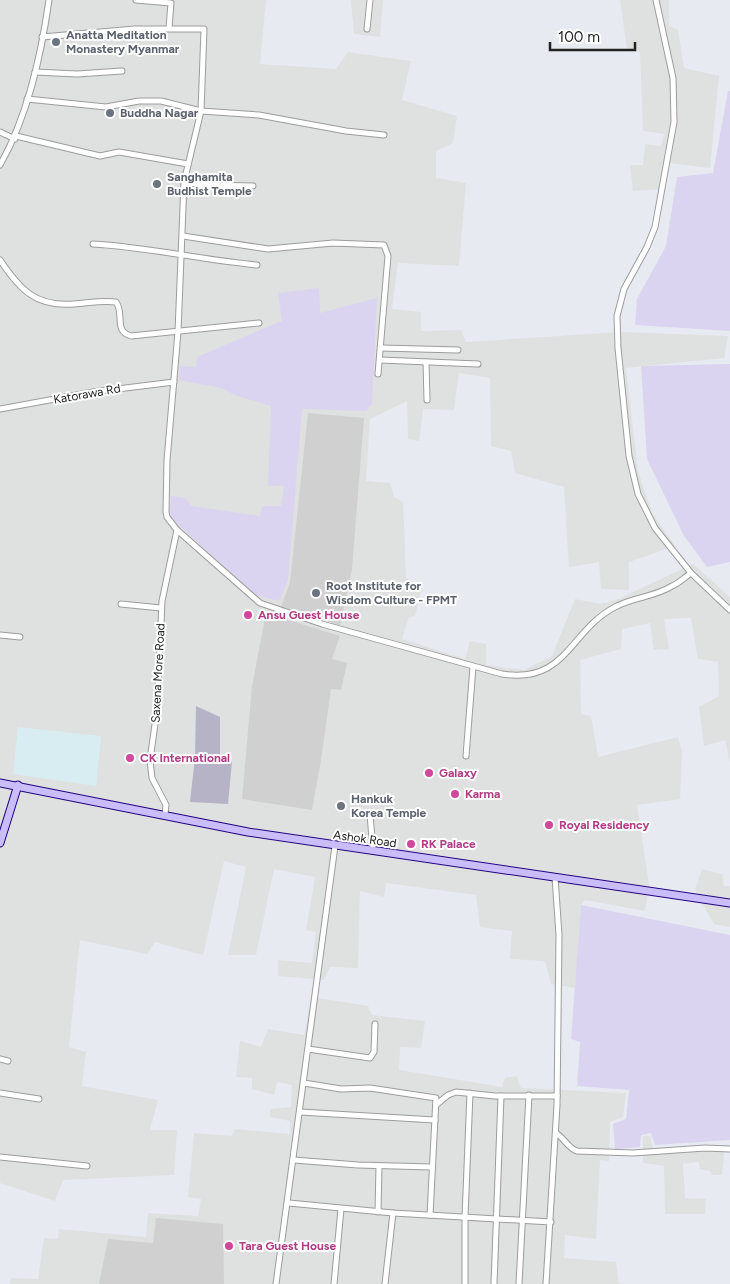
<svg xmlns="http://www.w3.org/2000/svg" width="730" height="1284" font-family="Figtree,sans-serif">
<rect width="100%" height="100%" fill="#e8eaf2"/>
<g fill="#dfe0e0">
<path d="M0,0H266L260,64L336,69L348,52L411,61L402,100L457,116L453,143L436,151V178L466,183L459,266L398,263L392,309L421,312V331L461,330L466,342L622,332L728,336L724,358L626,368L638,471L652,513L675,546L629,562V590L601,589L599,562L569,567L564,487L515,473L511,451L491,446L490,378L459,373L454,410L423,409L419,441L408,439L407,401L370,419L366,481L390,483L394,497L403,502L406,578L422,587L415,616L409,617L402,639L465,659L470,641L486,644V665L524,670L552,656L575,599L600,604L616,600L693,564L730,597V762L725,740L704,746L699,707L719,696L718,662L698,659L691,618L664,619L669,649L654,650L650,623L622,629L621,649L580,660L581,714L591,716L598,757L678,737L682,751L680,799L637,805L649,885L645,911L585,900L581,905L575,988L551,984L545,961L510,959L512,931L480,927L476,895L386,883L384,897L360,891L358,968L330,967L324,980L278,976V960L312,963L316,932L306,930L315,877L274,869L256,955H228L246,867L224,861L203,955L155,942L147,954L80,940L69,1047L86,1052L82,1086L158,1100L150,1130H177L174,1175L63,1180L55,1201L0,1183Z"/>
<path d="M351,0H383L380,37L354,34Z"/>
<path d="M620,0H669V26L678,30L684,68L719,76L710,168L670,163L665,189L633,191L630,165H643L645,144L661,146L664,134L643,131L640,52L627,49Z"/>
<path d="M702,869L722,874L724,886H730V927L714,924L695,890Z"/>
<path d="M311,997L368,1006L372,1015L425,1021L421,1048L400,1047L399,1070L502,1087L505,1078L517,1076L521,1088L626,1093L623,1117L610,1122L609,1161L600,1160L596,1239L565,1235L564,1258L616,1262L619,1283L625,1284H10L11,1278L38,1279L44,1238L58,1239L59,1229L146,1237L148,1213L198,1216L201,1199L188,1197L194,1133L232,1136L235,1129L290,1134V1121L270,1117V1109L291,1107L292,1085L277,1082L274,1095L252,1089V1078L236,1077L240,1041L261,1047L268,1029L304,1035Z"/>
<path d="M643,1136H650L653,1148L725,1145L722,1175H712L710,1171L700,1169L699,1162L683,1164L685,1198L706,1199L705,1214H665L664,1166L643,1163Z"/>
</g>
<path fill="#d8edf2" d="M18,727L101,736L96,786L13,774Z"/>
<g fill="#d0d0d0">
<path d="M308,413L364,418L352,569L340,625L281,607L290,582Z"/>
<path d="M266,613L340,636L332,659L347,663L341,690L331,689L321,760L312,810L242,799L252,686Z"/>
<path d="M156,1218L223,1224L224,1284H99L108,1239L153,1243Z"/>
</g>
<path fill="#b6b3c7" d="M196,706L220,717V760L232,761L228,804L190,802L195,757Z"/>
<g fill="#dad4f0">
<path d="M728,91H730V331L635,325L637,299L666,246L677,177L713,173Z"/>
<path d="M319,288L320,313L377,298L372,404L366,411L302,409L288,580L279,601L253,594L169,516L171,496L186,498L191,506L260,516L262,506H281L284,486H268L271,406L237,396L221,388L179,380L180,366L196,367L197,357L282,321L278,293Z"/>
<path d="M730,364V562L707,567L684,536L647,459L641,366Z"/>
<path d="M581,905L730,935V1140L655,1145L651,1133L641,1135L640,1147L615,1149L613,1124L626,1119L629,1090L577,1086L580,1042L571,1039Z"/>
</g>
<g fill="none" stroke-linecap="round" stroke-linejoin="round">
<g stroke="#9c9c9c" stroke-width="7">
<g id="street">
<path d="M136,0L171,3L169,28"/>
<path d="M656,0L673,78L674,122L655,227L647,247L624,289L617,316L618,348L629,456L638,494L655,528L691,573L730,610"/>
<path d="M367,29L370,0"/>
<path d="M42,37L135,29H204L201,111L184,182L178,332L167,460L166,512L167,517L177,530L260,603L322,624L502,674C567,684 569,631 615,607C633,597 655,597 672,586C679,583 685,577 691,573"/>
<path d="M35,72L77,74L122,71"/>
<path d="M27,99L106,107L139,101H161L201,111L259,115L346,131L384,135"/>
<path d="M0,132L15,139"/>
<path d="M16,136L100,156L119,152L188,164"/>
<path d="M0,165C28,116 41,56 49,0"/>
<path d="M184,182L203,185L253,186"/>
<path d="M183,236L268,249L333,243L384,245L388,256L378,374"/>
<path d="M93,244C148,247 202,260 257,265"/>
<path d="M0,260C20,290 36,307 74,304C88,303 103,300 116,302C125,314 113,331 131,336L259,323"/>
<path d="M381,348L458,350"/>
<path d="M380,360L478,364"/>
<path d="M426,362L427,400"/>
<path d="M0,409L93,392L174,382"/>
<path d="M121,604L161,608"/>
<path d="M0,635L20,637"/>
<path d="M466,756L473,667"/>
<path d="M165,814L166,805L152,778L150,760L157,710L162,601L177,530"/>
<path d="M370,814L373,851"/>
<path d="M308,1049L370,1058L374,1052L375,1024"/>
<path d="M0,1059L8,1061"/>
<path d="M304,1083L341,1089L370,1088L436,1098L430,1215"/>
<path d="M0,1093L39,1099"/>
<path d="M436,1105L448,1095L456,1092L495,1096H557"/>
<path d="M300,1112L435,1120"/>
<path d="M556,1133C564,1138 569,1149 577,1151L633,1153L705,1148L730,1149"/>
<path d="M0,1157L87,1166"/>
<path d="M294,1160L358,1165L432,1167"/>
<path d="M289,1203L393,1213L551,1222"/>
<path d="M378,1212L379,1166"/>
<path d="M276,1284L335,846"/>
<path d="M334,1284L341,1209"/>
<path d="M385,1284L393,1213"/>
<path d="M465,1284V1217L470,1093"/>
<path d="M494,1284L501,1096"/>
<path d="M519,1284L529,1095"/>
<path d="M546,1284L557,1105L559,935L555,877"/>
</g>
</g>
<g stroke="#22027f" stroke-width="9">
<g id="secondary">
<path d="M0,783L248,832L730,903"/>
<path d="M0,843L18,785"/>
</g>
</g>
<use href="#street" stroke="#fff" stroke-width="5"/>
<use href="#secondary" stroke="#c9bdfb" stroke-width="7"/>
</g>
<g fill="#6b7280" stroke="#fff" stroke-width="2">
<circle cx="56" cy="42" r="5"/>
<circle cx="110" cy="113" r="5"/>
<circle cx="157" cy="184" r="5"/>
<circle cx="316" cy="593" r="5"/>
<circle cx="341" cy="806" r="5"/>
</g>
<g fill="#d1479c" stroke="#fff" stroke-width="2">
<circle cx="248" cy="615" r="5"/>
<circle cx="130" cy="758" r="5"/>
<circle cx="429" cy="773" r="5"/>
<circle cx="455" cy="794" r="5"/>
<circle cx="549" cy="825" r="5"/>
<circle cx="411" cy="844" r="5"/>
<circle cx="229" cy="1246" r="5"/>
</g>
<g text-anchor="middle" stroke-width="4" stroke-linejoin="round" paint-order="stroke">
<g font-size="12" font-weight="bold" fill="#5b616d" stroke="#fff" text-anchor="start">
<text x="66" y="39">Anatta Meditation<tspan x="66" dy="14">Monastery Myanmar</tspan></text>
<text x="120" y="117">Buddha Nagar</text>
<text x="167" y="181">Sanghamita<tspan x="167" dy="14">Budhist Temple</tspan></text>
<text x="326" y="590">Root Institute for<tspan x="326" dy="14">Wisdom Culture - FPMT</tspan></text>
<text x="351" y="803">Hankuk<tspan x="351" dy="14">Korea Temple</tspan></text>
</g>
<g font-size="12" fill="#222" stroke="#fff">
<text transform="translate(87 394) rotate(-10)" y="4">Katorawa Rd</text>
<text transform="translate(158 673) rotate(-87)" y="4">Saxena More Road</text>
<text transform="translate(365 839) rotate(8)" y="4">Ashok Road</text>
</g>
<g font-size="12" font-weight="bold" fill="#b23c85" stroke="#fff" text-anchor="start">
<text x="258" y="619">Ansu Guest House</text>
<text x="140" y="762">CK International</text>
<text x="439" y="777">Galaxy</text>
<text x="465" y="798">Karma</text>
<text x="559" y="829">Royal Residency</text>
<text x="421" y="848">RK Palace</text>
<text x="239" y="1250">Tara Guest House</text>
</g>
</g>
<path d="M550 42v8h85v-8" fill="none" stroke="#222222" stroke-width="2.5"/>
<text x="558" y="42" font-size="15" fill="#222222" stroke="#ffffff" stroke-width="4" paint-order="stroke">100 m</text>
</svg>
